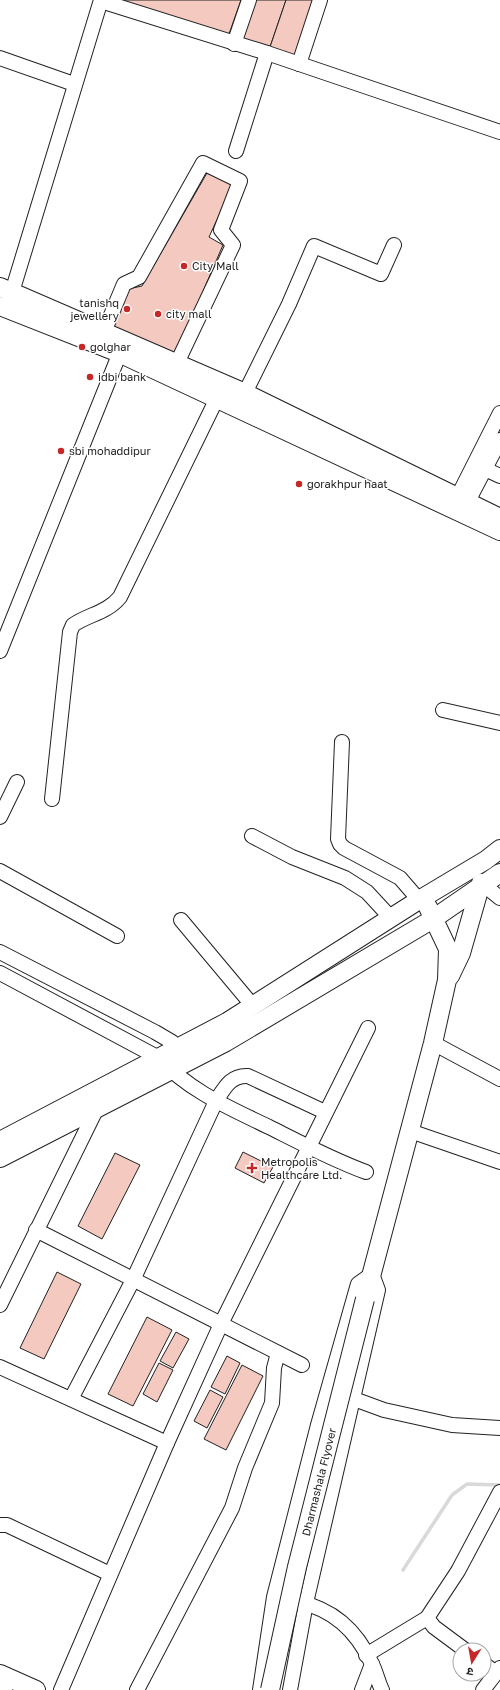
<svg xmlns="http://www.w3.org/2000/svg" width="500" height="1690" font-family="'Golos Text','Noto Sans Devanagari',sans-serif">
<rect width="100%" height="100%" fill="#fff"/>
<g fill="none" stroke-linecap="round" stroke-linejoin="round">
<path stroke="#d9d9d9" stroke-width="3.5" d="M403,1570L452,1495L467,1484L500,1485"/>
</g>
<g fill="#f3c9c0" stroke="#222">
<path d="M118,0H241L229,34Z"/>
<path d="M253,0H286L269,50L240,40Z"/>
<path d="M286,0H317L298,59L269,50Z"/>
<path d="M207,173L233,185L209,237L223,245L175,356L112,328L128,289L142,286Z"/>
<path d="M243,1152L273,1167L264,1183L235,1168Z"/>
<path d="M115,1153L140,1165L102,1239L78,1226Z"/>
<path d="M57,1272L81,1284L44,1359L20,1348Z"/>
<path d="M147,1317L172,1330L133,1406L108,1394Z"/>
<path d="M176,1332L189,1339L173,1368L160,1361Z"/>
<path d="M227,1356L240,1363L225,1394L211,1387Z"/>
<path d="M159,1363L173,1370L157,1402L143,1394Z"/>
<path d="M242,1365L263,1376L226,1450L204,1439Z"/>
<path d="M210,1390L223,1397L207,1428L194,1421Z"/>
</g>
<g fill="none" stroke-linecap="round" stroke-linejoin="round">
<g stroke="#222" stroke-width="16">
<g id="minor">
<path d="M101,1L267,53L500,132"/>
<path d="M234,44L249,0"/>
<path d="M0,58L74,84"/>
<path d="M299,64L320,0"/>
<path d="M236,151L267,53"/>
<path d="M9,302L101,0"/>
<path d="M104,332L124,284L139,277L203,163L240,181L221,230L233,245L177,363"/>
<path d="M241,401L289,304L314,246L381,274L394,245"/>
<path d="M485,469L500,476"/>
<path d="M453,506L500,413"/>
<path d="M463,511L500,440"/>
<path d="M0,651L123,345"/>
<path d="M443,710L500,723"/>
<path d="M342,742L338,839L340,844L344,848L400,878L419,900"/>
<path d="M52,799L70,632L73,625C89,614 107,613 120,597L221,390"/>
<path d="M0,817L17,782"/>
<path d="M252,836L292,857L345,878L367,892L391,918"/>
<path d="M0,871L117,936"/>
<path d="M484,885L500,898"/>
<path d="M181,920L253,1006"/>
<path d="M0,952L155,1032L172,1042L184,1055"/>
<path d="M0,973L159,1058C189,1091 230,1108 269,1127C301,1143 333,1160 366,1172"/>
<path d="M433,1043L500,1079"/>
<path d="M410,1131L500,1162"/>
<path d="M36,1230L302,1365"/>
<path d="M0,1305L96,1110"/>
<path d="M0,1367L167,1443"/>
<path d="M71,1399L133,1280L216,1101C225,1087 231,1075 248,1076L325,1112"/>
<path d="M354,1399L384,1410L452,1425L500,1428"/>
<path d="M0,1525H7L110,1574"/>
<path d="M298,1602C334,1609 357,1631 372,1664C376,1672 378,1682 382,1690"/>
<path d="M427,1618L434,1627L465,1650"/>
<path d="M366,1655L427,1618L458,1571L500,1492"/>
<path d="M484,1664L496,1673"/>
<path d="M61,1690L167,1443L221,1324L368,1028"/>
<path d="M137,1690L232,1508L245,1468L272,1403L274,1368L278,1353"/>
<path d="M260,1690L274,1597L318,1425L358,1284L372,1274L378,1290L306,1603L290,1690"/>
<path d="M362,1690L372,1664"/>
<path d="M483,1690L500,1668"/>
</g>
</g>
<g stroke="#222" stroke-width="20">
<g id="major">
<path d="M0,287L245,393L500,518"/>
<path d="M0,306L119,353L500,531"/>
<path d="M450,976L461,953L481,883"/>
<path d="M0,1141L227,1022L419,900L486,860L500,849"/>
<path d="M0,1158L226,1042L433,919L500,873"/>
<path d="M365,1299L433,1043L447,980L448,949L428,907"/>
<path d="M0,1674L36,1690"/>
<path d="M0,1689L3,1690"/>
</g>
</g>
<use href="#minor" stroke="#fff" stroke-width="14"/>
<use href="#major" stroke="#fff" stroke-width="18"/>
<g stroke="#222" stroke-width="20" stroke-linecap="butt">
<path id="major-bridge" d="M270,1690L297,1567L365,1299"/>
</g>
<use href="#major-bridge" stroke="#fff" stroke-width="18"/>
</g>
<g fill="#c62828" stroke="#fff" stroke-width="1.5">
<circle cx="184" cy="266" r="4"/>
<circle cx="127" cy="309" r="4"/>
<circle cx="158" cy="314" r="4"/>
<circle cx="82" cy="347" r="4"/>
<circle cx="90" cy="377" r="4"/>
<circle cx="61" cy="451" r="4"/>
<circle cx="299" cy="484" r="4"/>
<path d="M250 1162h4v4h4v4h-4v4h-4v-4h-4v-4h4z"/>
</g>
<g text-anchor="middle" stroke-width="3" stroke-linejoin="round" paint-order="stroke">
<g font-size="11" fill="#222" stroke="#fff" text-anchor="start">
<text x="192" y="270">City Mall</text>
<text x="119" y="307" text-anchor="end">tanishq<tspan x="119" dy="13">jewellery</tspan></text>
<text x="166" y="318">city mall</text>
<text x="90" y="351">golghar</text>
<text x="98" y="381">idbi bank</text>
<text x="69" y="455">sbi mohaddipur</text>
<text x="307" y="488">gorakhpur haat</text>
<text x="261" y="1166">Metropolis<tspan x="261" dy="13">Healthcare Ltd.</tspan></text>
</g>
<g font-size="11" fill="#222" stroke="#fff">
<text transform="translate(319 1482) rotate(-76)" y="4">Dharmashala Flyover</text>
</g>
</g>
<g transform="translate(472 1662) rotate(191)"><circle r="19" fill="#ffffff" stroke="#a7a7a7"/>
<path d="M0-3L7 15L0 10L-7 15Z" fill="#c62828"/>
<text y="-6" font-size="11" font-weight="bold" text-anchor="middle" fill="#222222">उ</text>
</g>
</svg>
